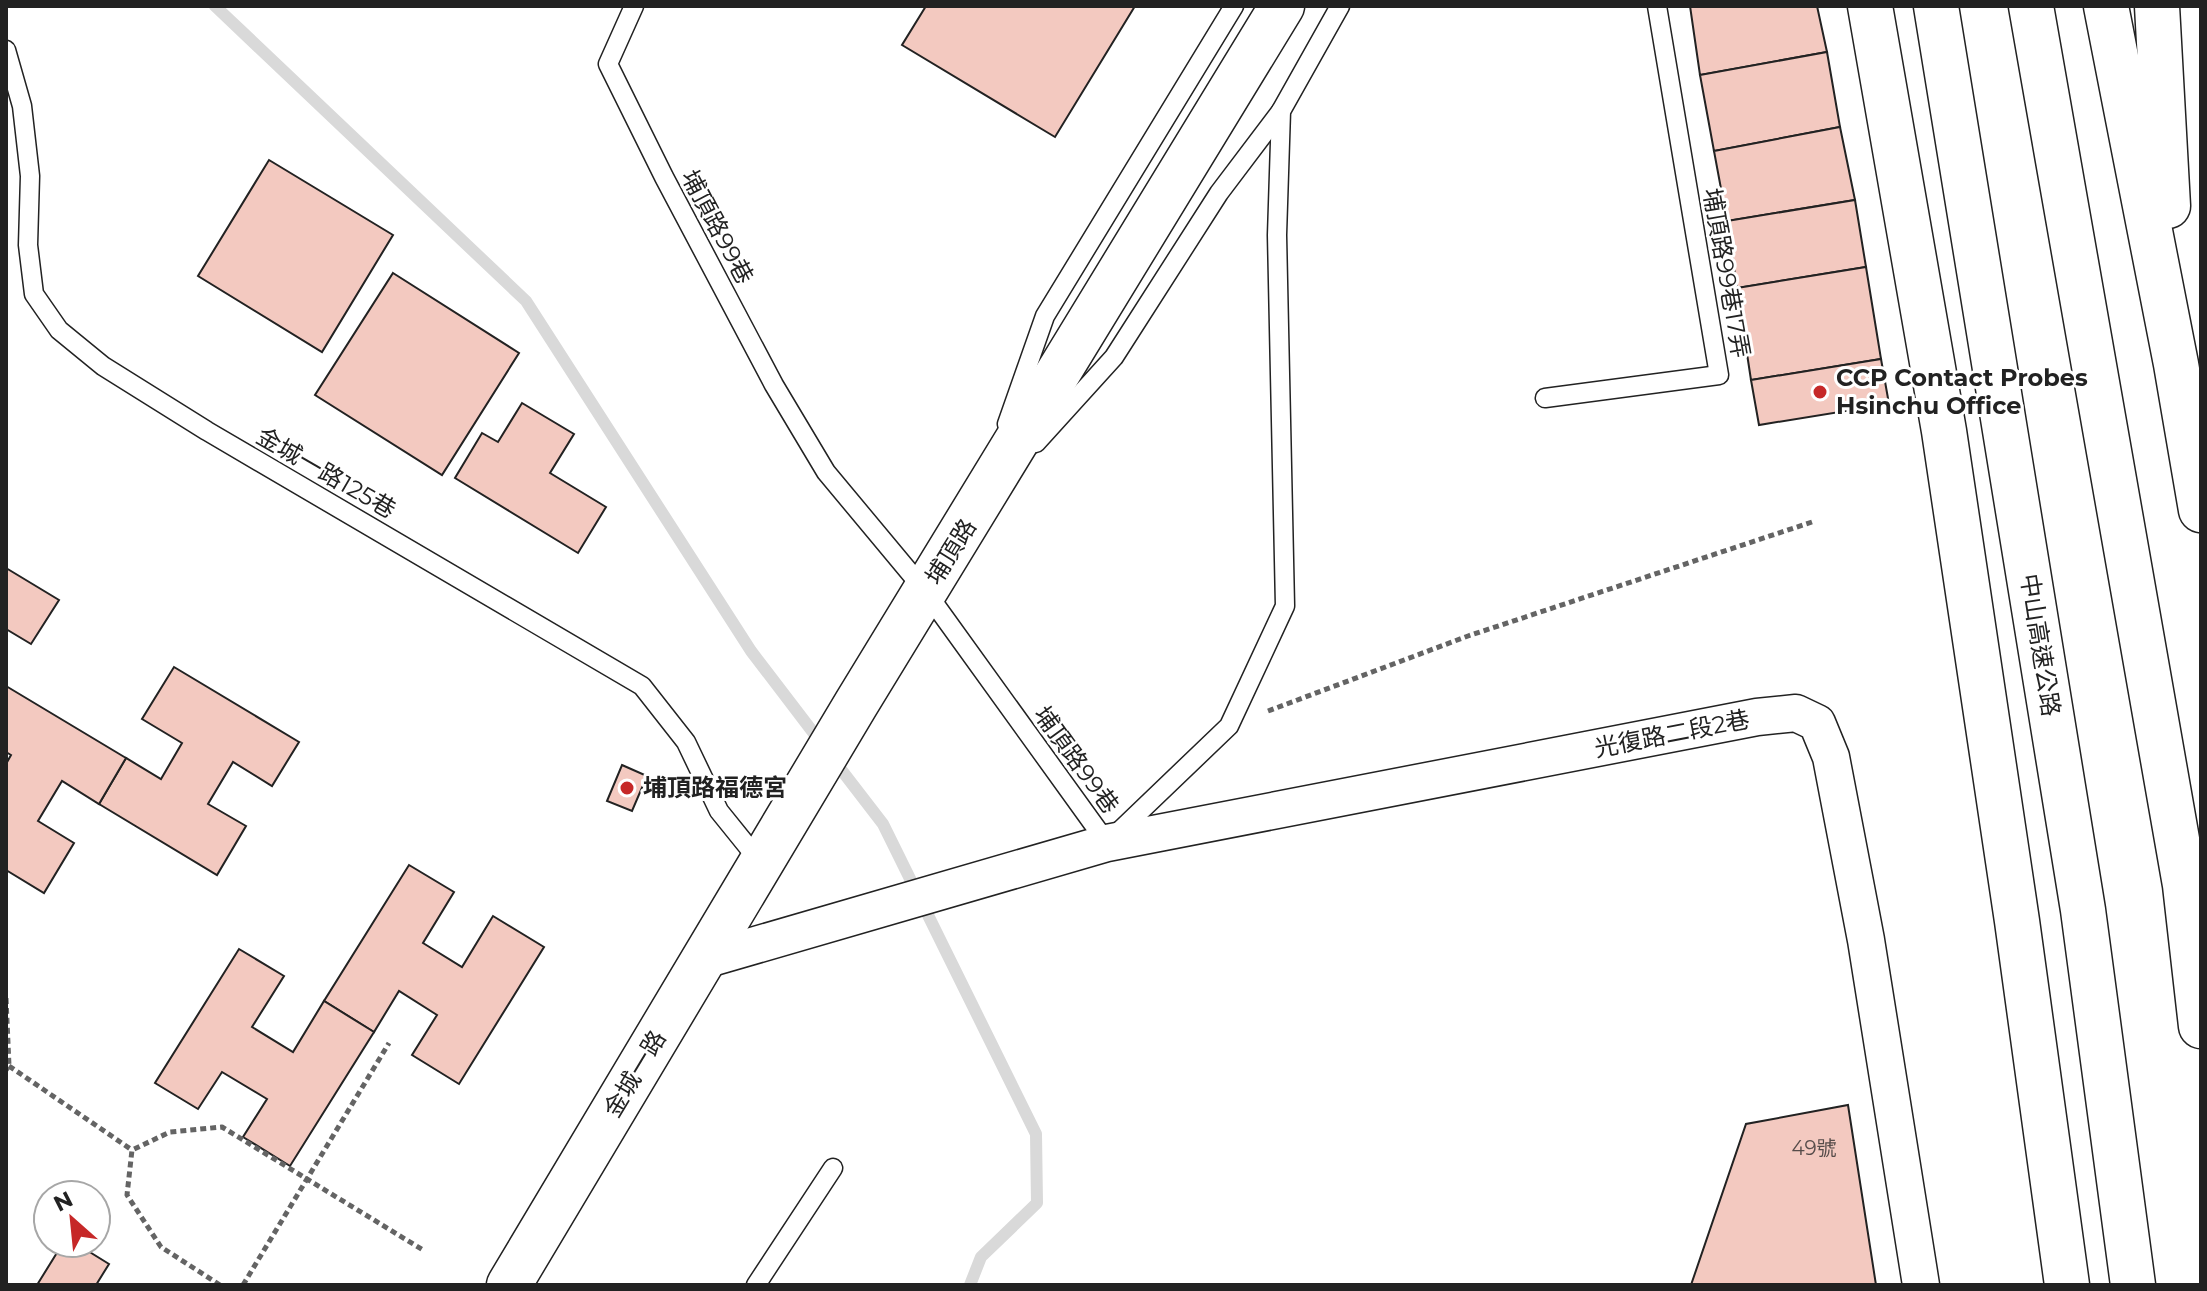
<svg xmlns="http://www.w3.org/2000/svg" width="2207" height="1291" font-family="Montserrat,'Noto Sans TC',sans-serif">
<rect width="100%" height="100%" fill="#fff"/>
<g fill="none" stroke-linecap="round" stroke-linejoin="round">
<g stroke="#d9d9d9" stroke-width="12">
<path d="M215,6L526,301L751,651L822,744"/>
<path d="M833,759L883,824L1036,1134L1037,1203L981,1257L970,1285"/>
</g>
</g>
<g fill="#f3c9c0" stroke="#222" stroke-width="2">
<path d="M926,6H1135L1055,137L902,45Z"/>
<path d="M1690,6H1817L1827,52L1700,75Z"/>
<path d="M1827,52L1840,127L1714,151L1700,75Z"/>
<path d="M1840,127L1855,200L1727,221L1714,151Z"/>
<path d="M269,160L393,235L322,352L198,276Z"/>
<path d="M1855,200L1866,267L1737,288L1727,221Z"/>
<path d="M1866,267L1881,359L1751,380L1737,288Z"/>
<path d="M393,273L519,353L442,475L315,395Z"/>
<path d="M1881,359L1889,404L1759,425L1751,380Z"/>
<path d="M522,403L574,434L550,473L606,507L578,553L455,478L482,433L498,442Z"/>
<path d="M6,568L59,600L31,644L6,629Z"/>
<path d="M174,667L299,742L272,786L233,762L208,804L246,826L217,875L99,804L126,758L161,779L182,743L142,719Z"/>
<path d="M6,686L126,758L99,804L62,781L38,821L74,843L44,893L6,870V764L11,755L6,752Z"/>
<path d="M622,765L647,776L632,811L607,801Z"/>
<path d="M409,865L454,892L423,943L462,967L493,916L544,947L459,1084L412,1055L437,1015L399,991L374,1032L324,1001Z"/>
<path d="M239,949L284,976L252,1027L293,1052L324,1001L374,1032L290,1166L243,1137L267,1099L222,1072L198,1109L155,1083Z"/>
<path d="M1848,1105L1876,1285H1691L1746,1124Z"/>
<path d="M63,1243H75L109,1264L96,1285H37Z"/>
</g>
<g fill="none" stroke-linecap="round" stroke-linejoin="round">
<g stroke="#222" stroke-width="21">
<g id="lane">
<path d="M634,6L608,64L664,177L774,385L826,472L926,592L1107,843L1229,726L1285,606L1277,235L1281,111L1340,6"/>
<path d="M6,50L22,106L30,176L28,245L34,294L59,330L103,366L207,431L642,686L686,742L719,811L761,863"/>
<path d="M1545,398L1719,375L1657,6"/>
<path d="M1007,424L1045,316L1234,6"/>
<path d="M1036,443L1114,357L1219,193L1281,111"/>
<path d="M756,1285L833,1168"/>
</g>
</g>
<g stroke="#222" stroke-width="39">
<path id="street" d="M704,960L1107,843L1757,717L1796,713L1817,723L1831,757L1866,940L1921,1285"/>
</g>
<g stroke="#222" stroke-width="47">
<path id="secondary" d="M509,1285L856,704L1282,6"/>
</g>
<g stroke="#222" stroke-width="47">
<g id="highway">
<path d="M1870,6L1944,431L2017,921L2067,1285"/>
<path d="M1936,6L2083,910L2133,1285"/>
<path d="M2031,6L2185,885L2201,1026"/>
<path d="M2106,6L2176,364L2201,510"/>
<path d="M2157,6L2168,206"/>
</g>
</g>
<g stroke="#646464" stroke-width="5" stroke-dasharray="6 4" stroke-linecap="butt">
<path d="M1268,711L1468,636L1812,522"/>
<path d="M6,998L9,1066L6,1070"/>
<path d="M9,1066L132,1150"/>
<path d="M220,1285L161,1247L127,1195L132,1150L170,1132L222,1127L423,1250"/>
<path d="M243,1285L389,1043"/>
</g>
<use href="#lane" stroke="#fff" stroke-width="18"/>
<use href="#street" stroke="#fff" stroke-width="36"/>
<use href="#secondary" stroke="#fff" stroke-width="44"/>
<use href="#highway" stroke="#fff" stroke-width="44"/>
</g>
<g fill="#c62828" stroke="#fff" stroke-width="3">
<circle cx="1820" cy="392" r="8"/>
<circle cx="627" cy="788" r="8"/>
</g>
<g text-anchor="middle" stroke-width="6" stroke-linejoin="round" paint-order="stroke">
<g font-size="20" fill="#564c4a">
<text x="1814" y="1155">49號</text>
</g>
<g font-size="24" fill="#222" stroke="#fff">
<text transform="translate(717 227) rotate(62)" y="8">埔頂路99巷</text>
<text transform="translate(1726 273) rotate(80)" y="8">埔頂路99巷17弄</text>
<text transform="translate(326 473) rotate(30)" y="8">金城一路125巷</text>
<text transform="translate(951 552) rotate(-58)" y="8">埔頂路</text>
<text transform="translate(2040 645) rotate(81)" y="8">中山高速公路</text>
<text transform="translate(1672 734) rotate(-11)" y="8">光復路二段2巷</text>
<text transform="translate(1076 760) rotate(54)" y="8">埔頂路99巷</text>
<text transform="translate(635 1074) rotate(-59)" y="8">金城一路</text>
</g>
<g font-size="24" font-weight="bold" fill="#222" stroke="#fff" text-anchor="start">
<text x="1836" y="386">CCP Contact Probes<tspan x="1836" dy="28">Hsinchu Office</tspan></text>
<text x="643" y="796">埔頂路福德宮</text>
</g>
</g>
<rect width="2207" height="1291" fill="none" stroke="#222222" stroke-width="16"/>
<g transform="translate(72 1219) rotate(333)"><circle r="38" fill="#ffffff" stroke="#a7a7a7" stroke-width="2"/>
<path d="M0-6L14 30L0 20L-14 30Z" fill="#c62828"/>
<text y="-12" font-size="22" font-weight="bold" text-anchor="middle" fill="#222222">N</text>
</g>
</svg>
